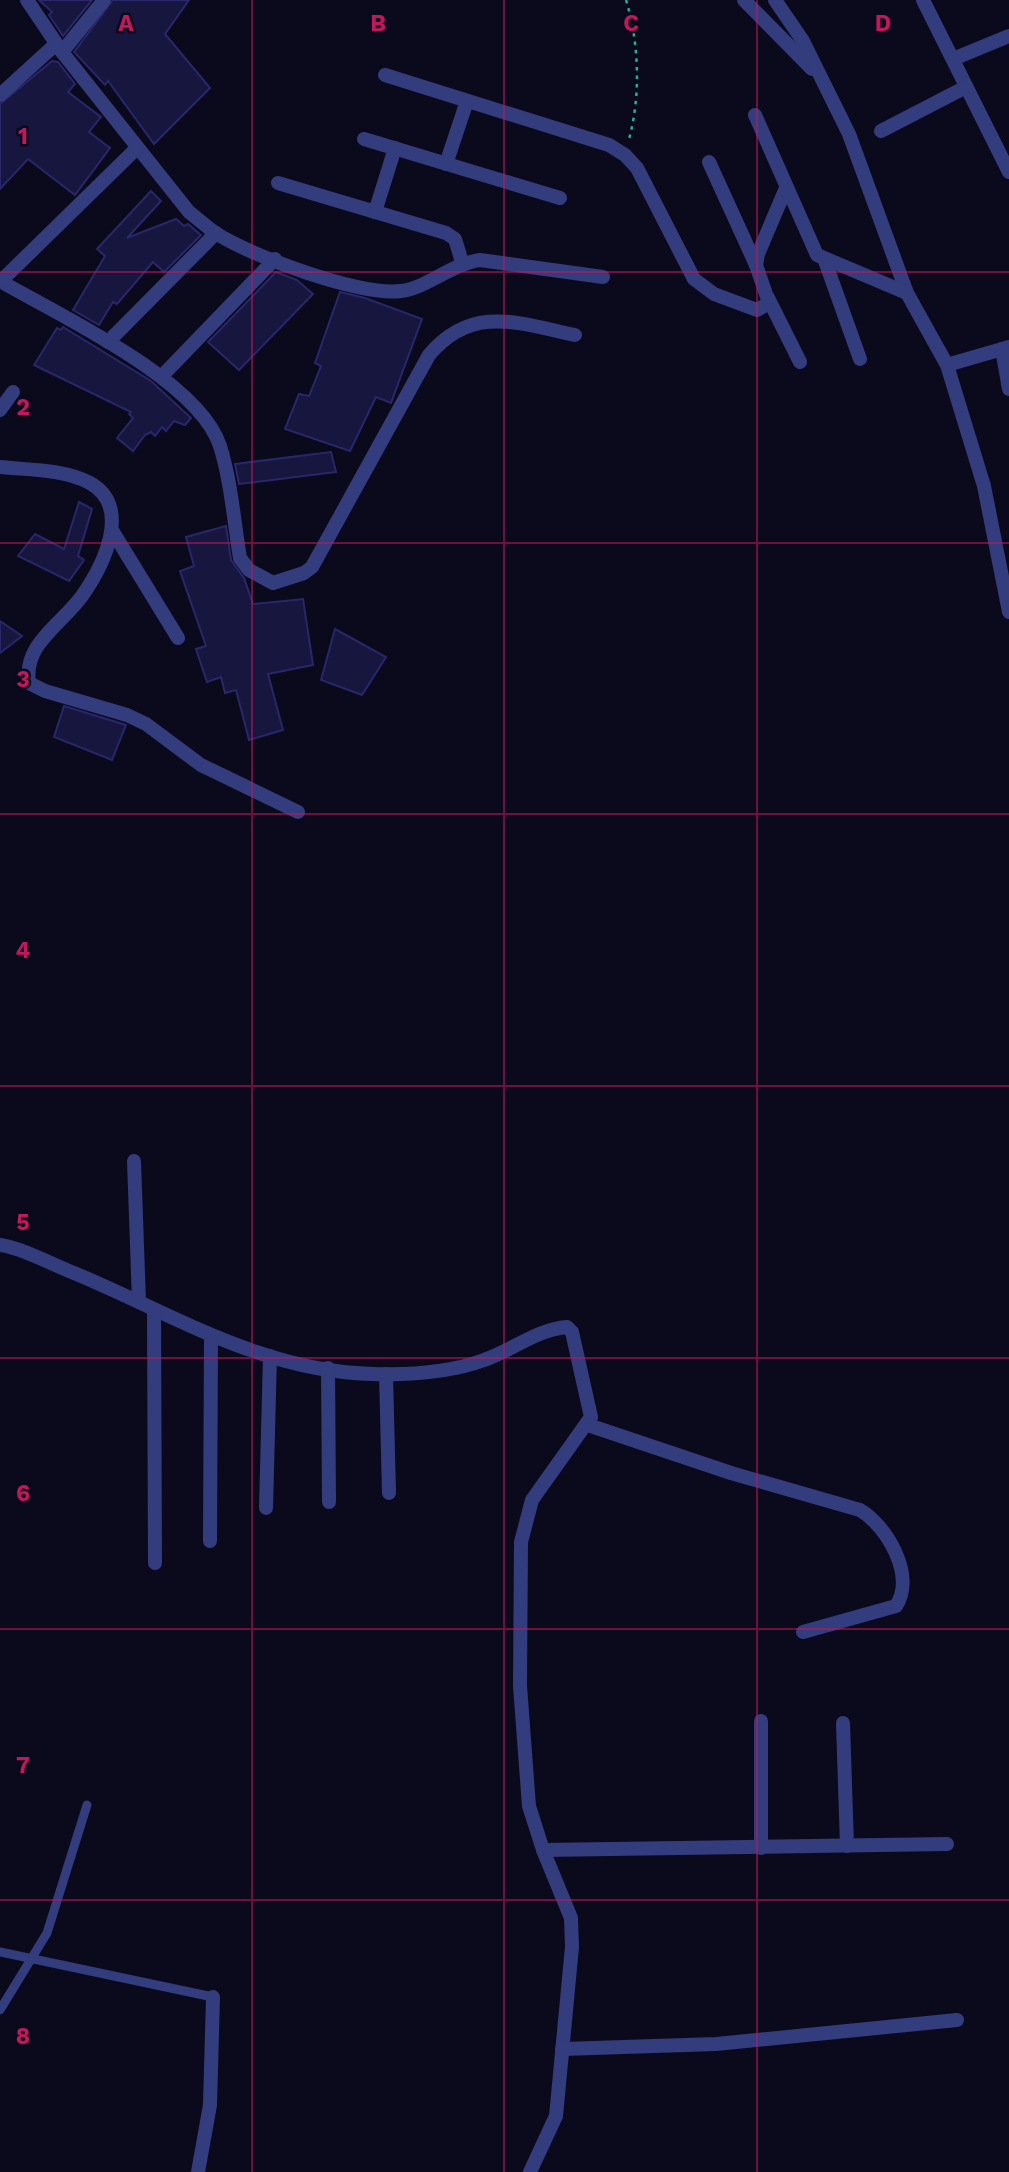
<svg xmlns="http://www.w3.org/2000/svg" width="1009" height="2172" font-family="'Work Sans',sans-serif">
<rect width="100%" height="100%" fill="#0b0a1c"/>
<g fill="#17163e" stroke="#29276a" stroke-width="2">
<path d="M39,0H92L63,36L49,15L52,12Z"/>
<path d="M113,0H189L165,34L210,88L154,144L108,81L105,85L74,52Z"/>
<path d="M52,61L58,62L75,84L68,92L101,117L89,132L110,148L75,195L28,159L0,189V104Z"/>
<path d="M151,191L161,201L127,238L176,219L184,226L188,224L201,235L164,272L153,262L117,304L113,302L99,325L73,310L105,256L97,249Z"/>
<path d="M276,272L297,280L313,294L239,370L208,342Z"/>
<path d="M340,292L365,298L422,319L391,403L376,397L350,451L285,429L299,394L309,396L321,366L315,363Z"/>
<path d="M63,327L151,381L191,418L185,425L174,421L166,431L162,427L155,436L151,432L145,435L133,451L117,438L133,418L129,414L131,412L34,365L57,328L61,330Z"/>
<path d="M331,452L336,472L239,484L235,464Z"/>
<path d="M79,502L92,509L78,556L84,560L69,581L18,556L35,534L64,549Z"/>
<path d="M226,526L231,560L244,578L253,604L303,599L313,665L268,674L283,730L249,740L236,690L225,693L221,677L207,682L196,649L206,646L180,571L194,566L186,537Z"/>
<path d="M0,621L22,636L0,653Z"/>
<path d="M335,629L386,657L362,695L321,680Z"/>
<path d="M64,706L126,725L112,760L54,737Z"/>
</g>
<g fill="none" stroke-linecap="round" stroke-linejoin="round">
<path stroke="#28b092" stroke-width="2.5" stroke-dasharray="3.5 5" stroke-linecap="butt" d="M626,0C639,42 641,96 629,139"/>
<g stroke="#333c7d" stroke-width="9">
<path d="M0,1952L213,1997"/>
<path d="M0,2010L47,1933L87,1805"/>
</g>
<g stroke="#333c7d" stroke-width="14">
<path d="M27,0L62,52L189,212C198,219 206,226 214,232C250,256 360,296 401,291C427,288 451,264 480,260L603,277"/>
<path d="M744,0L812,69"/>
<path d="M775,0L803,41L849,134L907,293L947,365L1009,347"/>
<path d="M923,0L1009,172"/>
<path d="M62,52L104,0"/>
<path d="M953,59L1009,36"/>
<path d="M385,75L609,145L625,155L637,168L694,279L714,294L757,310L769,303L756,265L758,254L786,188"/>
<path d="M0,95L56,44"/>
<path d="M755,115L817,255L907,293"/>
<path d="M881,131L966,87"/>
<path d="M364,139L560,198"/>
<path d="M709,162L756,265"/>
<path d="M446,164L467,101"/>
<path d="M278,183L446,233L455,239L462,262"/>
<path d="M375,212L395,148"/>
<path d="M825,261L860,359"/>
<path d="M0,281C59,315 199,380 220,446C231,481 234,522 240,558L249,570L273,583L304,573L312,567L429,355C472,304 518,323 575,335"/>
<path d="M1,281L137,148"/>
<path d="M768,298L800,362"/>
<path d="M108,342L216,233"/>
<path d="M1002,349L1009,389"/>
<path d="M947,365L984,486L1009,612"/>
<path d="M162,376L275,259"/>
<path d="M0,410L13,392"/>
<path d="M0,467C28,470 64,469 90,483C133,507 103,566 82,596C61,625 23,644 29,683L45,691L127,715L146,724L201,765L298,812"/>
<path d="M113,532L178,638"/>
<path d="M134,1161L139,1302"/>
<path d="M0,1245C25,1249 51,1264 74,1273C173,1314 262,1372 374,1374C410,1375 449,1373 484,1360C511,1351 538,1329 567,1327L572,1332L591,1417L532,1500L521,1542L520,1686L529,1806L543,1850L571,1918L572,1947L556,2116L530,2172"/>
<path d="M154,1310L155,1563"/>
<path d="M328,1368L329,1502"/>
<path d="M386,1374L389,1493"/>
<path d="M588,1425L731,1473L860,1510C887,1526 916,1576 896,1606L803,1632"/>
<path d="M266,1508L270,1356"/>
<path d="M210,1541L211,1338"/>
<path d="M761,1721V1848"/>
<path d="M843,1723L847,1846"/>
<path d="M543,1850L947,1844"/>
<path d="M562,2049L716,2044L957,2020"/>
<path d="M198,2172L210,2105L213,1997"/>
</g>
</g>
<path fill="none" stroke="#c2185b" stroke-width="2" stroke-opacity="0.55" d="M252,0V2172M504,0V2172M757,0V2172M0,272H1009M0,543H1009M0,814H1009M0,1086H1009M0,1358H1009M0,1629H1009M0,1900H1009"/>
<g font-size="23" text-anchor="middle" font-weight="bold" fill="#c2185b" stroke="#0b0a1c" stroke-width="5" stroke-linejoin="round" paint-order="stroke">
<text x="126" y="31">A</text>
<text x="378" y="31">B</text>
<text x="631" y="31">C</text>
<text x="883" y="31">D</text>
<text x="23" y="144">1</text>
<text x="23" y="415">2</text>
<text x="23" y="687">3</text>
<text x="23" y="958">4</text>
<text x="23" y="1230">5</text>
<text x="23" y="1501">6</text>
<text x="23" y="1773">7</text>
<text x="23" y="2044">8</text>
</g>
</svg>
